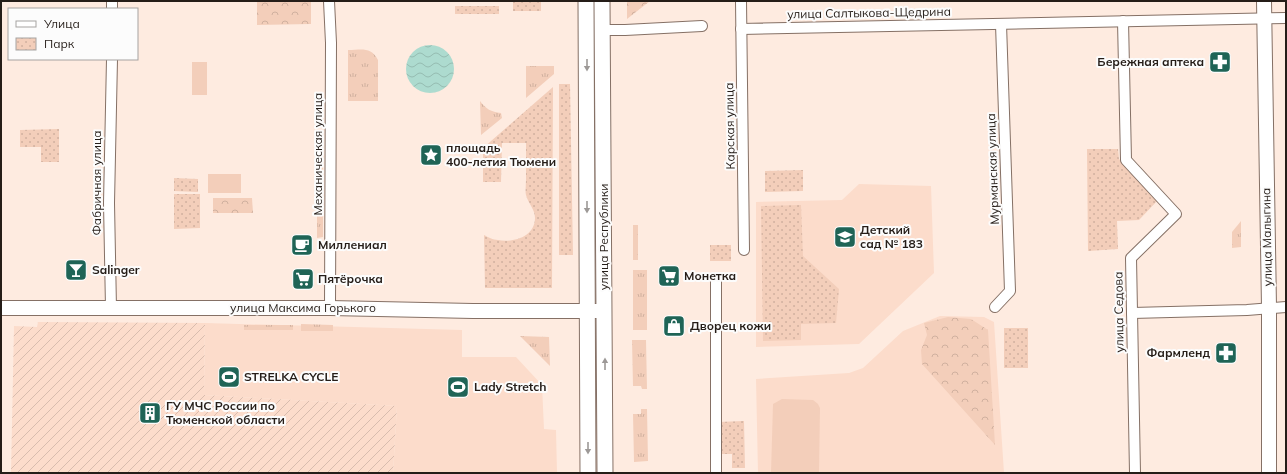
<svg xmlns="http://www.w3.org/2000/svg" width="1287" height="474" font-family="Mulish,sans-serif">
<defs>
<pattern id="industrial-furrows" width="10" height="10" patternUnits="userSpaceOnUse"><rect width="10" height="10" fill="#fcdccb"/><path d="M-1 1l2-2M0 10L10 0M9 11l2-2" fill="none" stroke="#d8bcae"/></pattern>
<pattern id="grass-tufts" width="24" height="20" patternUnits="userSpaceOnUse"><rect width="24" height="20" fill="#f3ceba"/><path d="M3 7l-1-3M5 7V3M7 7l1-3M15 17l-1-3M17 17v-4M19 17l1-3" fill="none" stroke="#d0b09f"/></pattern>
<pattern id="forest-crowns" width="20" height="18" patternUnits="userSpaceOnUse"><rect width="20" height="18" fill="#f3ceba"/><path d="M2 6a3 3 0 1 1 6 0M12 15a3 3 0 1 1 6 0" fill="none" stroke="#d0b09f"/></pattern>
<pattern id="park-dots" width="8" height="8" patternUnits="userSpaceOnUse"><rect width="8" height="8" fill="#f3ceba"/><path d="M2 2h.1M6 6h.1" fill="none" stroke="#d0b09f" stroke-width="1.8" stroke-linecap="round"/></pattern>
<pattern id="water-waves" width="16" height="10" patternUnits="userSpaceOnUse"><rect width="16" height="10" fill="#addbcf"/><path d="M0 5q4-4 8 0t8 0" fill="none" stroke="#95bcb1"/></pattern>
</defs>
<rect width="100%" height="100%" fill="#feebe0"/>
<g fill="#fcdccb">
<path d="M859,184L931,186L934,273L859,344L756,347V202L842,200Z"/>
<path d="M940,316L984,317L994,322L1004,473H758L756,379L849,373L863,368L903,331Z"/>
<path d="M205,323L462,330V357H516L542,385L544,429L556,430L557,473H393L397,406L204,395Z"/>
</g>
<path fill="url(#industrial-furrows)" d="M38,322L205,323L204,395L397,406L393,473H11L14,326L37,327Z"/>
<g fill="url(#grass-tufts)">
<path d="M348,50C361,50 371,46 378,60V101H348Z"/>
<path d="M526,66H554V74L526,98Z"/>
<path d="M480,101C486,109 491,112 501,113L502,118L481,135Z"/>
<path d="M317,166H323V237L317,238Z"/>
<path d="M1241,221V247L1232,248V232Z"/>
<rect x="633" y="225" width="5" height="35"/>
<rect x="633" y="270" width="14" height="60"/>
<path d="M301,324L333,325V331H301Z"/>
<rect x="244" y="325" width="49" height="5"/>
<path d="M520,336L549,337L550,366Z"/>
<path d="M632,340H646L647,389H642L641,386H633Z"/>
<path d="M641,409H647L648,461L634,462L633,414H641Z"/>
</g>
<g fill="url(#forest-crowns)">
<path d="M257,1H311V24L257,25Z"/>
<path d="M627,1H650L627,19Z"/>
<path d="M213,198H252L253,213H213Z"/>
<path d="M948,317L971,319L988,330L995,445L922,364L921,350L927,335L924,323Z"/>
</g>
<g fill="url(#park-dots)">
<rect x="513" y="1" width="28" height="10"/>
<rect x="455" y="6" width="44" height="8"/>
<path d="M559,84H570L573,255H559Z"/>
<path d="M553,87L552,288H485L484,235C488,237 493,240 498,240C513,243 535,237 535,218C535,209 528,203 526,195C525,191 526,185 526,180C526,168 526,155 526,143H502L501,182H483V148Z"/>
<path d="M59,129V162H41V147H20V130Z"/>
<path d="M1087,149H1118L1119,159L1158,200L1139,220L1117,221L1118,249L1088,251Z"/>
<path d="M803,170V191L765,192V171Z"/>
<path d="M174,178L198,179V192L174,191Z"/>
<path d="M174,194H200V228L174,229Z"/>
<path d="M801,205L803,256L839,289L836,323L801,324V340L763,341L761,206Z"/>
<rect x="710" y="245" width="21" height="16"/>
<rect x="1004" y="328" width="24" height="40"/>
<path d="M744,421L745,468H732V454H718V422Z"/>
</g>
<g fill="#f3ceba">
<rect x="192" y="62" width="15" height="33"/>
<rect x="208" y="174" width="33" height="19"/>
<path d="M782,399L813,400L818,404L820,408L819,473H771L773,404Z"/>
</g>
<circle fill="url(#water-waves)" cx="430" cy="69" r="24"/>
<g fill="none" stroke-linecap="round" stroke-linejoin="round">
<g stroke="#857065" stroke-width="12">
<g id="street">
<path d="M112,1V9"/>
<path d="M329,1L331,43L330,308"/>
<path d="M741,1L744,250"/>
<path d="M1123,21L1126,160L1176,214L1131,258L1135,473"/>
<path d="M741,29L1286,18"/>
<path d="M602,30H625L702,26"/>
<path d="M716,279V473"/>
<path d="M995,307L1010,291L1001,24"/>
<path d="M111,308L109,203L112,59"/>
<path d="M1132,313L1247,310L1286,307"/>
</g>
</g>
<g stroke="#857065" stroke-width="16">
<g id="secondary">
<path d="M1264,1L1269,307V473"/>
<path d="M1,308H330L473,311H604"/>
</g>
</g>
<g stroke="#857065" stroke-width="17">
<g id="primary">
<path d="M586,1L588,473"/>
<path d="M602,1L605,473"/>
</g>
</g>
<use href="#street" stroke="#fff" stroke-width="10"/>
<use href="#secondary" stroke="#fff" stroke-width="14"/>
<use href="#primary" stroke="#fff" stroke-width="15"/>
</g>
<defs><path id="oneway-solid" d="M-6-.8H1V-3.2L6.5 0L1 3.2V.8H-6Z"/></defs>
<g fill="#9d9997">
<use href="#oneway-solid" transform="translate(587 65) rotate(90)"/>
<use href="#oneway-solid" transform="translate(587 207) rotate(90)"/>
<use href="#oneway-solid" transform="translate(605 364) rotate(-90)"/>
<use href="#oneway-solid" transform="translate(588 448) rotate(90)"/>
</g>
<defs>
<g id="pharmacy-square" transform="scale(1.15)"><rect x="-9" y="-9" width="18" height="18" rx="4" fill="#1f6456" stroke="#fcfcfc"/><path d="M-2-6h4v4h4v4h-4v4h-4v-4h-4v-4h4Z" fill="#fff"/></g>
<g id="sight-square" transform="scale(1.15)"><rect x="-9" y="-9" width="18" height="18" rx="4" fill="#1f6456" stroke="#fcfcfc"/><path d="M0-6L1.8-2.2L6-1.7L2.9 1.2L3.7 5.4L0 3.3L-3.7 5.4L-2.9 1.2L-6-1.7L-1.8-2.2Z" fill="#fff"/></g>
<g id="school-square" transform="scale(1.15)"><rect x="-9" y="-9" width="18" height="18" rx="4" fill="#1f6456" stroke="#fcfcfc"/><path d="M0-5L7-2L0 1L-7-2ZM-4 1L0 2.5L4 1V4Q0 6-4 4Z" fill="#fff"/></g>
<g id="cafe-square" transform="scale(1.15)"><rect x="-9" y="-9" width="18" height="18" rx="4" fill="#1f6456" stroke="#fcfcfc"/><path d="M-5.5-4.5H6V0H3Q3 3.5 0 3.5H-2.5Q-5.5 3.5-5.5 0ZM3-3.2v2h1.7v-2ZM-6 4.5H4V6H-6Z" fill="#fff"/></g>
<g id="bar-square" transform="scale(1.15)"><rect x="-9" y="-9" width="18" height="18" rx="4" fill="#1f6456" stroke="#fcfcfc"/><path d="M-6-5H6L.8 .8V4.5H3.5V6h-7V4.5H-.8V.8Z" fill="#fff"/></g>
<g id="supermarket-square" transform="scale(1.15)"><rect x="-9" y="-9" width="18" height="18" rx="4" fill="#1f6456" stroke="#fcfcfc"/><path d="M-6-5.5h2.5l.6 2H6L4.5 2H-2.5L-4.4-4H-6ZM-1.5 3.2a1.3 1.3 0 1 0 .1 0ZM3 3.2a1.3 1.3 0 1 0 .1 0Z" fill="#fff"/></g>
<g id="shop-square" transform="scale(1.15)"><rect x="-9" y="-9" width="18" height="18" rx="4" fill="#1f6456" stroke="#fcfcfc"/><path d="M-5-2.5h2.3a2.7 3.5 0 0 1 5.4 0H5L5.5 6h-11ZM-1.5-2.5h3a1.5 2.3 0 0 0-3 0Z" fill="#fff"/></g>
<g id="stadium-square" transform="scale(1.15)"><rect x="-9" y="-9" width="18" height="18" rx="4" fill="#1f6456" stroke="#fcfcfc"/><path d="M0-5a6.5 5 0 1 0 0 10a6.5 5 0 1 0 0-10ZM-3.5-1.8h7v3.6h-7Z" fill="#fff"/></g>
<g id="building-square" transform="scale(1.15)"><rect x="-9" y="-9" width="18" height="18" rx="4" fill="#1f6456" stroke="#fcfcfc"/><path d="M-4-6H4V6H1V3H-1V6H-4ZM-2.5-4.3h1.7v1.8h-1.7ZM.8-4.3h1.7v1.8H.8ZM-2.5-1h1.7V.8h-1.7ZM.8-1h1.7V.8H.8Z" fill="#fff"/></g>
</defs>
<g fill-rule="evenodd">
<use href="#pharmacy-square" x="1220" y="62"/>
<use href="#sight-square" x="431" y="155"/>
<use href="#school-square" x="845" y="237"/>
<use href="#cafe-square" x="302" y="245"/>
<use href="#bar-square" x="76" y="270"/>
<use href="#supermarket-square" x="669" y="276"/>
<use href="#supermarket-square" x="303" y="279"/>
<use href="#shop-square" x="674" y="326"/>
<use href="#pharmacy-square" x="1226" y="353"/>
<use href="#stadium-square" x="229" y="377"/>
<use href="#stadium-square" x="458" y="387"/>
<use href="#building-square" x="150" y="413"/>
</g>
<g text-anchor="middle" stroke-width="4" stroke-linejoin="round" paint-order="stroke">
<g font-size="12" fill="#251d18" stroke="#fcfcfc">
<text transform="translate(869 13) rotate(-1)" y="4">улица Салтыкова-Щедрина</text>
<text transform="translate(730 126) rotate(-91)" y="4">Карская улица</text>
<text transform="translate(318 154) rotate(-90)" y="4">Механическая улица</text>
<text transform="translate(993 169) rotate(-92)" y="4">Мурманская улица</text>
<text transform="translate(97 183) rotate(-90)" y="4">Фабричная улица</text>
<text transform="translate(604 237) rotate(-90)" y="4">улица Республики</text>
<text transform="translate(1267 237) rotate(-91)" y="4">улица Малыгина</text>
<text x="303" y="312">улица Максима Горького</text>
<text transform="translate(1119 312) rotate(-91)" y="4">улица Седова</text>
</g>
<g font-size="12" font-weight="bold" fill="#251d18" stroke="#fcfcfc" text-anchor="start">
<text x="1204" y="66" text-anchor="end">Бережная аптека</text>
<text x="446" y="152">площадь<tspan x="446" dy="14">400-летия Тюмени</tspan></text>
<text x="860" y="234">Детский<tspan x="860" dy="14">сад № 183</tspan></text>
<text x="318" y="249">Миллениал</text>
<text x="92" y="274">Salinger</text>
<text x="684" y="280">Монетка</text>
<text x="318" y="283">Пятёрочка</text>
<text x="690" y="330">Дворец кожи</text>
<text x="1210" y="357" text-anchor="end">Фармленд</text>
<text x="244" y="381">STRELKA CYCLE</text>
<text x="474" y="391">Lady Stretch</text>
<text x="166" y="410">ГУ МЧС России по<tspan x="166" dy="14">Тюменской области</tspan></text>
</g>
</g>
<rect width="1287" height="474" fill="none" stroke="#251d18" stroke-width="4"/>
<rect x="8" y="8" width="130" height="52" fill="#fcfcfc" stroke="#a6a3a1"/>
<rect x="16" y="21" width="20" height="6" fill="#ffffff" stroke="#a6a3a1"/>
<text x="44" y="28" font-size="12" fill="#251d18">Улица</text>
<rect x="16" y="38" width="20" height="12" fill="url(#park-dots)" stroke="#a6a3a1"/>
<text x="44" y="48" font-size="12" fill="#251d18">Парк</text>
</svg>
